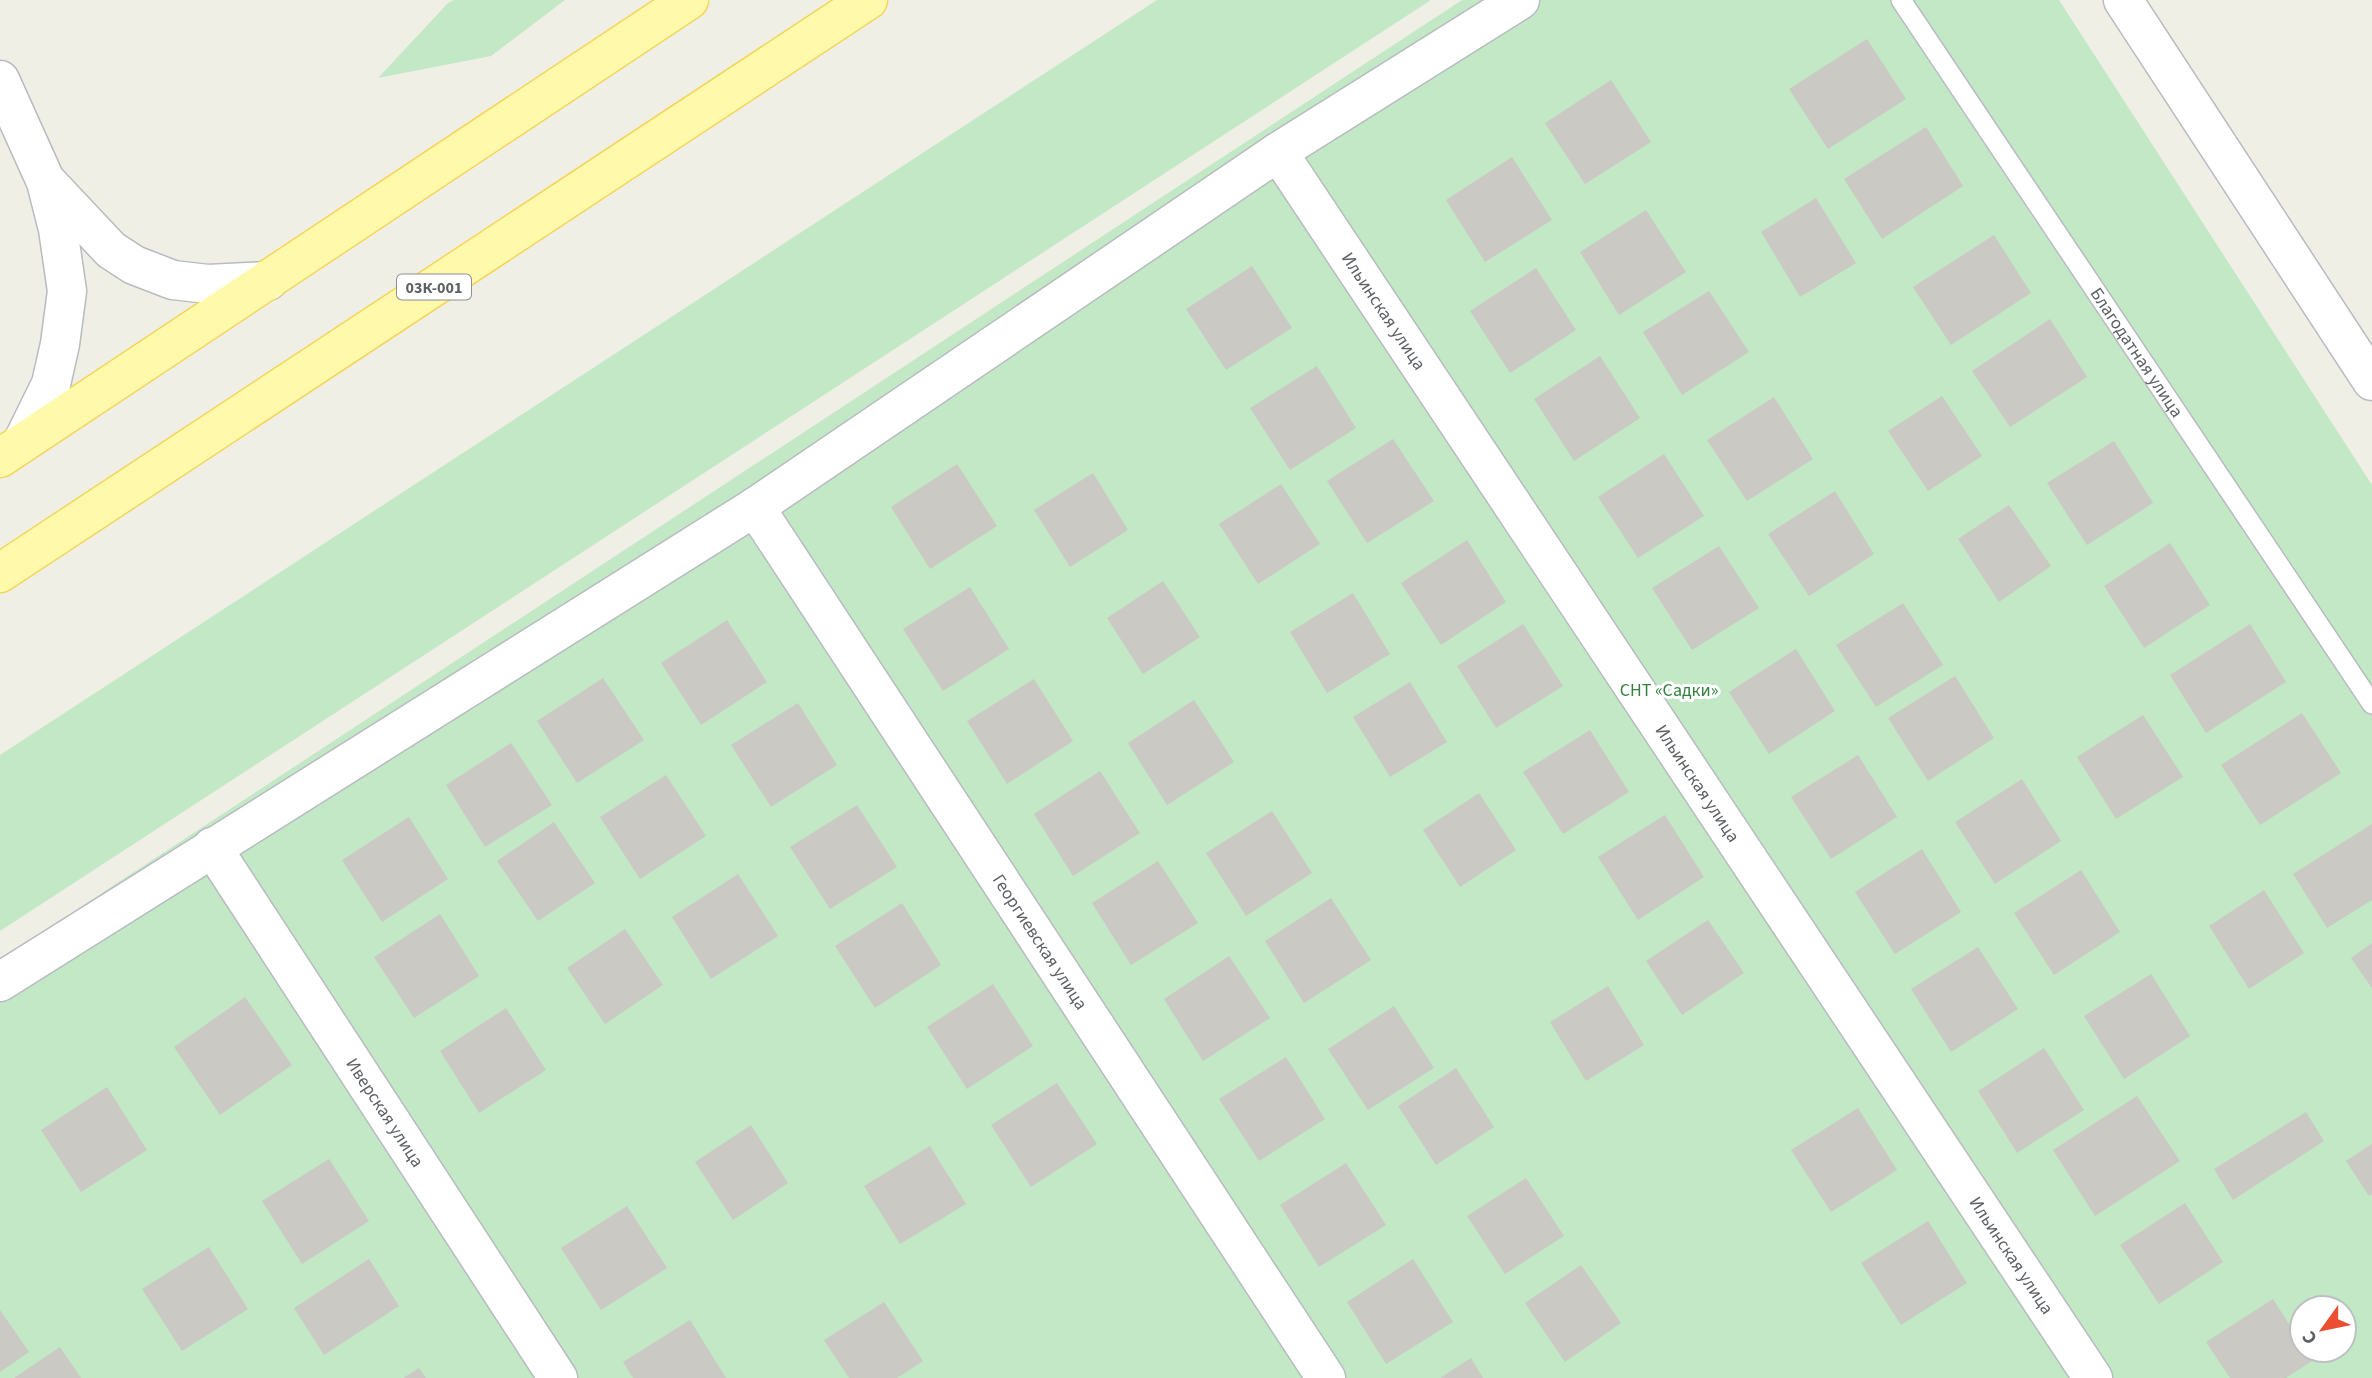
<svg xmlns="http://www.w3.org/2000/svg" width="2372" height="1378" font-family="'Source Sans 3',sans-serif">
<rect width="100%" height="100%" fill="#f0efe6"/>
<g fill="#c2e8c6" fill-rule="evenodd">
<path d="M454,0H565L491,56L378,78L448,3Z"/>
<path d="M1157,0H1431L0,931V755Z"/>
<path d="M1462,0H2059L2372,485V1378H0V960ZM2302,1308H2344V1350H2302Z"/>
</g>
<g fill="#cbc9c3">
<path d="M1867,39L1906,99L1828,149L1789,89Z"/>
<path d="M1611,80L1651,142L1585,184L1545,123Z"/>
<path d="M1926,127L1963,186L1882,239L1844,179Z"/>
<path d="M1512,157L1552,220L1485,262L1446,200Z"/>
<path d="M1816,198L1856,263L1800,297L1761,232Z"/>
<path d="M1646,210L1686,272L1619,315L1580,252Z"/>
<path d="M1994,235L2031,293L1951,345L1913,287Z"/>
<path d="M1252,266L1292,328L1226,370L1186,309Z"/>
<path d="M1536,268L1576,330L1510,373L1470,311Z"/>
<path d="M1709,291L1749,352L1682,395L1643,332Z"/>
<path d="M2050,319L2087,377L2010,427L1972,371Z"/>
<path d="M1600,356L1640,418L1574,461L1534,399Z"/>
<path d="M1317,366L1356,428L1290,470L1250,408Z"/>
<path d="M1942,396L1982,456L1928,491L1888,431Z"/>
<path d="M1774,397L1813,459L1747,501L1707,440Z"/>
<path d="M1393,439L1434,501L1367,543L1327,481Z"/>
<path d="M2114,441L2153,503L2087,545L2047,483Z"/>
<path d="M1664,454L1704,516L1638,558L1598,497Z"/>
<path d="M957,464L997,526L930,569L891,507Z"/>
<path d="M1093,473L1128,530L1070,567L1034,510Z"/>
<path d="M1281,484L1320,544L1258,584L1219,524Z"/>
<path d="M1835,491L1874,554L1809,596L1768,534Z"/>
<path d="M2009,505L2051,566L1999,602L1958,539Z"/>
<path d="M1467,540L1506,602L1441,645L1401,583Z"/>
<path d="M2170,543L2210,605L2144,648L2104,586Z"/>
<path d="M1719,546L1759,608L1692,650L1652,588Z"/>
<path d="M1163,581L1200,637L1143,674L1107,618Z"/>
<path d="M970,587L1009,649L943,691L903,629Z"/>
<path d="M1353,593L1390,654L1327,693L1290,632Z"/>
<path d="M1903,603L1943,665L1876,707L1836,645Z"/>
<path d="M727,620L767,682L701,725L661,663Z"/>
<path d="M1523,624L1563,686L1496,728L1457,666Z"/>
<path d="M2250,624L2286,682L2206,733L2170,675Z"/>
<path d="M1796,649L1835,711L1769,754L1729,692Z"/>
<path d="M1955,676L1994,738L1928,781L1888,718Z"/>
<path d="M603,678L644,740L577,783L537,721Z"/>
<path d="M1034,679L1073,741L1007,784L967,721Z"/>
<path d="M1410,682L1447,742L1390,777L1353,717Z"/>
<path d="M1194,700L1234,762L1167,805L1128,743Z"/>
<path d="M798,703L837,765L771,807L731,745Z"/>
<path d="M2302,713L2341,773L2260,825L2221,765Z"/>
<path d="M2143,715L2183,777L2116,819L2077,757Z"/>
<path d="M1590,730L1629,792L1563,834L1523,772Z"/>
<path d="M511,743L552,805L485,847L446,785Z"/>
<path d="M1858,755L1897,817L1831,859L1791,797Z"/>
<path d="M1100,771L1140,833L1073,876L1034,814Z"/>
<path d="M666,775L706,836L640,879L600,817Z"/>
<path d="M2022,779L2061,841L1995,884L1955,822Z"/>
<path d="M1479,793L1516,850L1460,887L1423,830Z"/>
<path d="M857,805L897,867L830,909L790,847Z"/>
<path d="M1272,811L1312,873L1246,916L1206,853Z"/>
<path d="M1665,815L1704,877L1638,920L1598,857Z"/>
<path d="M409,817L448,879L382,922L342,860Z"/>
<path d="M554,822L595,883L538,921L497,861Z"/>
<path d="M2372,824V900L2327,928L2293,874Z"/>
<path d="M1922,849L1961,912L1895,954L1855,892Z"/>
<path d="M1158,861L1198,923L1131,965L1092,903Z"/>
<path d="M2081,870L2120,932L2054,975L2014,913Z"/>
<path d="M738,874L778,936L711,979L672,917Z"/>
<path d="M2264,890L2304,953L2249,989L2209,926Z"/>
<path d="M1331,898L1371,960L1304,1003L1265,941Z"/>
<path d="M902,903L941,965L875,1008L835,946Z"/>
<path d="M440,914L479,976L414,1018L374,957Z"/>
<path d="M1708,920L1744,973L1682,1015L1646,961Z"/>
<path d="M625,929L663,985L605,1024L567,968Z"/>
<path d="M2372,943V988L2351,958Z"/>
<path d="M1978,947L2018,1009L1951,1052L1911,989Z"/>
<path d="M1229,956L1270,1018L1203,1061L1164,999Z"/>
<path d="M2151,974L2190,1036L2124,1079L2084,1016Z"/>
<path d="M993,984L1033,1046L967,1089L927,1027Z"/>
<path d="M1608,986L1644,1045L1586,1081L1550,1022Z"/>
<path d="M245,997L292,1065L220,1115L174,1047Z"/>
<path d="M1394,1006L1434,1068L1368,1110L1328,1049Z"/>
<path d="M506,1008L546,1070L479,1113L440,1051Z"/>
<path d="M2044,1048L2084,1110L2017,1153L1978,1091Z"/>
<path d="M1286,1057L1325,1119L1259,1161L1219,1099Z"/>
<path d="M1456,1068L1494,1127L1436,1165L1398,1106Z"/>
<path d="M1057,1083L1097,1144L1031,1187L991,1125Z"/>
<path d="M107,1087L147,1150L81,1192L41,1130Z"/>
<path d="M2137,1096L2180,1161L2095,1216L2053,1150Z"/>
<path d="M1858,1108L1897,1170L1831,1212L1791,1150Z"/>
<path d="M2306,1112L2324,1141L2233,1200L2214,1169Z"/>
<path d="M751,1125L788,1183L733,1220L695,1162Z"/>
<path d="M2372,1144V1194L2369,1196L2346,1161Z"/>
<path d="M930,1146L966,1204L900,1244L864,1186Z"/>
<path d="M329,1159L369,1221L302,1264L262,1201Z"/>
<path d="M1346,1163L1386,1225L1319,1267L1280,1205Z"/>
<path d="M1526,1178L1564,1236L1505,1274L1467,1216Z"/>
<path d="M2185,1203L2223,1262L2159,1304L2120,1245Z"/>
<path d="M627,1206L667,1268L601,1310L561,1248Z"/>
<path d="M1928,1221L1967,1283L1901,1325L1861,1263Z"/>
<path d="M209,1247L248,1309L182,1351L142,1289Z"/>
<path d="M369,1259L399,1306L324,1355L294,1308Z"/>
<path d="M1413,1259L1453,1322L1386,1364L1347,1302Z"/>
<path d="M1581,1265L1621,1323L1565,1362L1525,1303Z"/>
<path d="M2273,1299L2302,1345V1350H2305L2312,1361L2286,1378H2230L2206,1342Z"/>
<path d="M884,1302L923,1361L897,1378H849L824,1340Z"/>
<path d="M0,1310L29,1352L0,1372Z"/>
<path d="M690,1320L726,1378H633L623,1362Z"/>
<path d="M60,1347L81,1378H14Z"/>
<path d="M1471,1358L1483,1378H1440Z"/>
<path d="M419,1368L426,1378H403Z"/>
</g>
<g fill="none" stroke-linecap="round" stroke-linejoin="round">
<g stroke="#b8bbc0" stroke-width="22">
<g id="service">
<path id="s1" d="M1901,0L2372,704"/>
</g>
</g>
<g stroke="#b8bbc0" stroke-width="41">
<g id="minor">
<path d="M2123,0L2372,381"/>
<path d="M0,80L46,182L58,229L67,291L60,344L51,384L22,443"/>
<path id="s2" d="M1278,152L2093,1378"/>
<path d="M48,183L111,250L134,265L173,280L208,284L268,281"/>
<path id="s3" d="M755,507L1326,1378"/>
<path id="s4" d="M212,847L558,1378"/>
<path d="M0,982L755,507L1278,152L1520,0"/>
</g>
</g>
<g stroke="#f4d65b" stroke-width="41">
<g id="primary">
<path d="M0,458L689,0"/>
<path d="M0,573L868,0"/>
</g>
</g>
<use href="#service" stroke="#fff" stroke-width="19"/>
<use href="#minor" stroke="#fff" stroke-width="38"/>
<use href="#primary" stroke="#fff9ac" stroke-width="38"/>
</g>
<g text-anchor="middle" stroke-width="6" stroke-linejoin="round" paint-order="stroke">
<rect fill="#fff" stroke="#8e9094" stroke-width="2" x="397" y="274.5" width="74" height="25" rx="5"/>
<g font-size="16" font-weight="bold" fill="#5d6166">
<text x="434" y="293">03К-001</text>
</g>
<g font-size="18" fill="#5d6166" stroke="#fff">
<text dy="6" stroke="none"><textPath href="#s2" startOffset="191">Ильинская улица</textPath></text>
<text dy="6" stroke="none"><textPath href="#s1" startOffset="424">Благодатная улица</textPath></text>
<text dy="6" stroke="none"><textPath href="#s2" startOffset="758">Ильинская улица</textPath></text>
<text dy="6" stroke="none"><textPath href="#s3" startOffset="520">Георгиевская улица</textPath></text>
<text dy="6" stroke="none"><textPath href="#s4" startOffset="317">Иверская улица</textPath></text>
<text dy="6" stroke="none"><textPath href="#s2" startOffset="1325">Ильинская улица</textPath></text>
</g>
<g font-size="18" fill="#32813d" stroke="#fff">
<text x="1669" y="696">СНТ «Садки»</text>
</g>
</g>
<g transform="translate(2323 1329) rotate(237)"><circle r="33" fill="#ffffff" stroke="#bec0c2" stroke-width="2"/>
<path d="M0-5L12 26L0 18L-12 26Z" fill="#ec4f30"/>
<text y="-10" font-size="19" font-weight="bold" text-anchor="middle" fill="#5d6166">С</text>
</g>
</svg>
